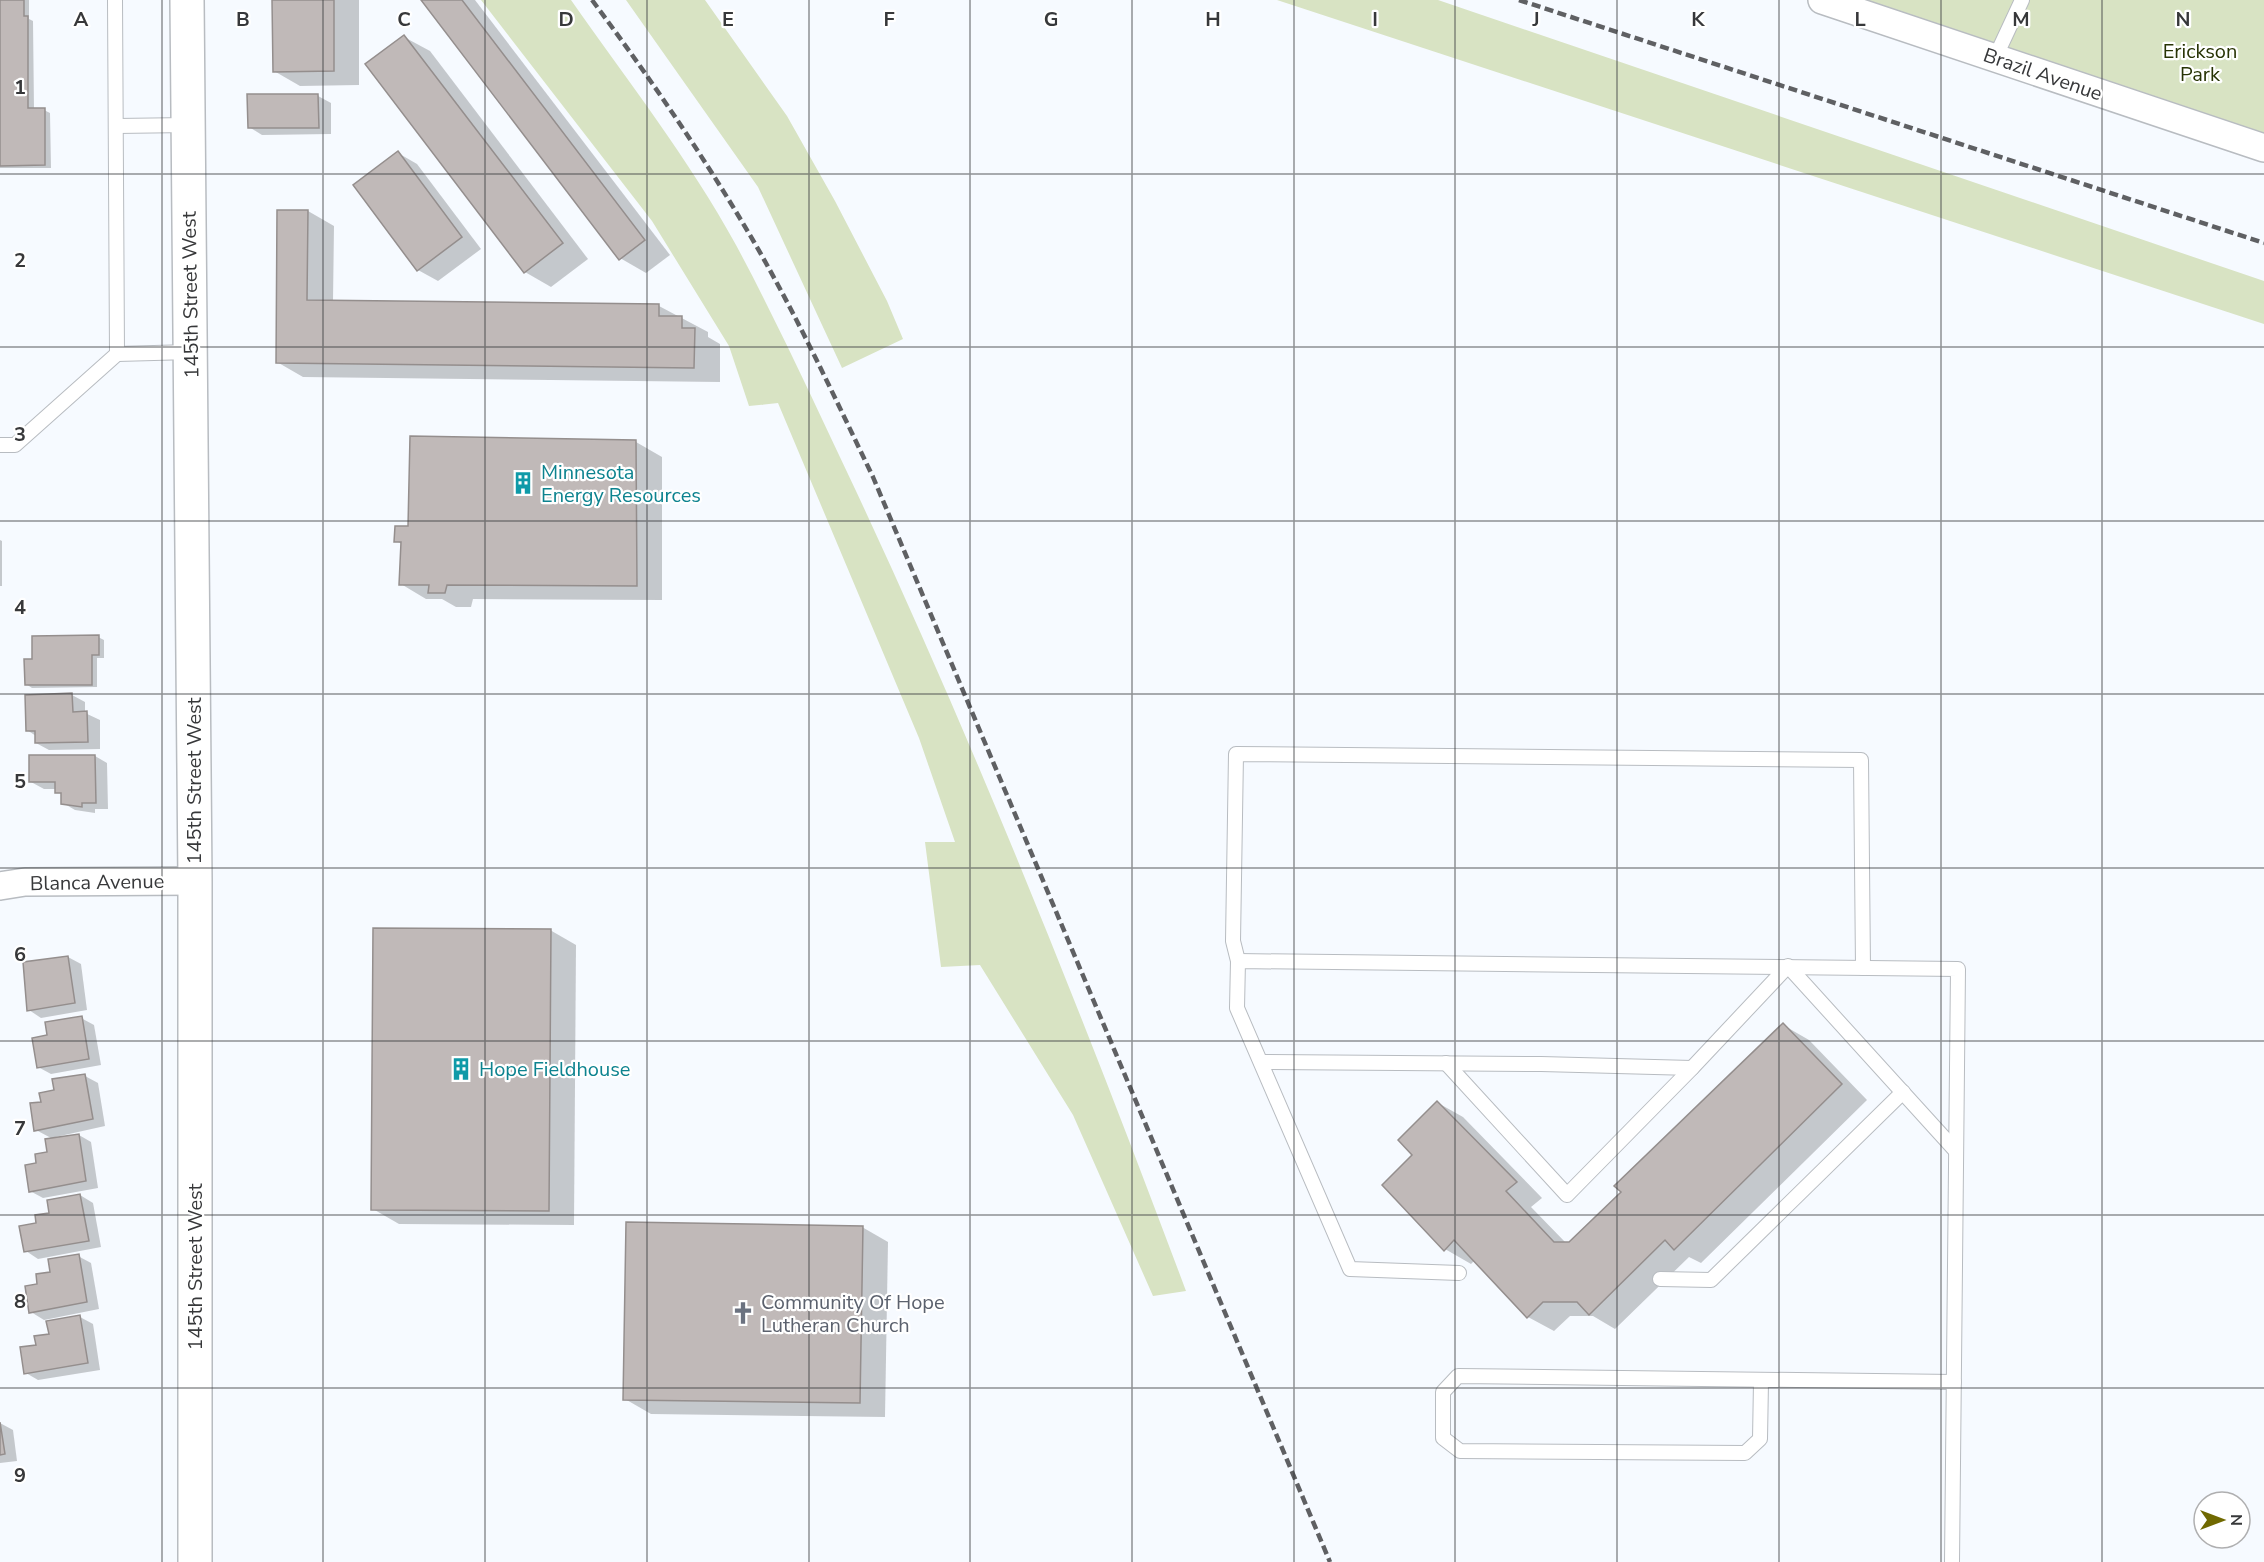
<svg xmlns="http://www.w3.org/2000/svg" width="2264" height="1562" font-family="'Nunito Sans',sans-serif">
<rect width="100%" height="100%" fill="#f6faff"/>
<g fill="#d8e3c3">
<path d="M481,0H571C627,80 689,159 736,245C779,325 817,409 856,491C978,752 1085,1021 1186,1291L1153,1296L1073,1115L980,965L941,967L925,842H955L919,738L778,403L749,406L729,346L652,221Z"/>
<path d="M626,0H705L787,116L835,201L887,301L903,339L842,368L758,187Z"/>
<path d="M1277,0H1438L2264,281V324Z"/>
<path d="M1820,0H2264V149Z"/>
</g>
<g fill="#0003">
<path d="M0,0H29V19L33,21L34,110H44L50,113L51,168H0Z"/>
<path d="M274,0H359V85L300,86L274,71Z"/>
<path d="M423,0H475L670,255L646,273L620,258Z"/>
<path d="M404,37L430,51L588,259L551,287L525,272Z"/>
<path d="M318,96L331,103V134L262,135L249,127Z"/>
<path d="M398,153L417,164L481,249L438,281L418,270Z"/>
<path d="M308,211L334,226L333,302L659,306L708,332V337L720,344V382L303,377L277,362Z"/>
<path d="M636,442L662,457V600L473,599L471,607H456L442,599H426L401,584L402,544L396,541Z"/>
<path d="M0,540L2,541V586H0Z"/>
<path d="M98,637L104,640V658H97V687L32,688L26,684Z"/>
<path d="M72,695L85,702V713L100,720V749L49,750L36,743V736L27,730Z"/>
<path d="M95,756L107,763L108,809H95V813L75,810L63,803V795L57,789H44L31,782Z"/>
<path d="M550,930L576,945L574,1225L399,1224L373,1209Z"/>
<path d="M68,957L81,964L87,1010L41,1018L29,1010Z"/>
<path d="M81,1018L94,1025L101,1065L51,1074L38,1067L49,1036Z"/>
<path d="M1783,1025L1809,1040L1867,1100L1701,1263L1689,1257L1615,1329L1593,1316H1570L1554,1331L1528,1317L1475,1260L1471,1264L1445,1249L1414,1155L1438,1103L1463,1117L1542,1198L1531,1207L1566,1243H1570L1623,1192Z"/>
<path d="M85,1076L98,1083L105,1126L51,1138L36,1130L42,1103L56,1092Z"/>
<path d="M79,1135L91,1142L98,1188L43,1198L30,1191L38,1164L49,1153Z"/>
<path d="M80,1195L93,1203L101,1247L38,1259L26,1251L38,1224Z"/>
<path d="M862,1227L888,1242L885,1417L651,1414L625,1399Z"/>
<path d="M78,1256L91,1263L99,1309L44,1320L31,1312L39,1285Z"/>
<path d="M80,1317L93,1324L100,1370L38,1380L26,1373L37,1346Z"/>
<path d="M0,1423L13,1430L17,1461L0,1463Z"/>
</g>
<g fill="#c0b9b8" stroke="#948e8d" stroke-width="1.5">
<path d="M0,0H24V16H28V108H45V165L0,166Z"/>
<path d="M272,0H334V71L273,72Z"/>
<path d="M421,0H462L645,240L619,260Z"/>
<path d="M404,35L563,243L524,273L365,64Z"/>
<path d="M247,94H318L319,128H248Z"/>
<path d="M398,151L462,237L417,271L353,185Z"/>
<path d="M277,210H308L307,300L659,304V316H682V328H695L694,368L276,363Z"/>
<path d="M410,436L636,440L637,586L447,585L445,593H428L429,585H399L401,542H394L395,526H408Z"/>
<path d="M99,635V655H92V685H25L24,659H32V636Z"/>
<path d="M72,693L73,712L87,711L88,742L35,743V731H26L25,695Z"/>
<path d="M29,755H95L96,803H82V807L61,804V793H55V782H29Z"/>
<path d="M373,928L551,929L549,1211L371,1210Z"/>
<path d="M68,956L75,1003L27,1011L23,962Z"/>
<path d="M82,1016L89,1059L37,1068L32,1038L47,1035L45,1022Z"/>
<path d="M1783,1023L1842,1084L1674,1250L1665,1240L1589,1315L1577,1302H1543L1527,1318L1454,1240L1444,1251L1382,1185L1412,1155L1398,1140L1437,1101L1517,1182L1506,1191L1554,1242H1569L1621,1192L1614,1186Z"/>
<path d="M85,1074L93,1119L34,1131L30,1103L41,1102L39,1093L54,1090L52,1079Z"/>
<path d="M79,1134L86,1181L29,1192L25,1165L36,1163L35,1154L47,1152L45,1139Z"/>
<path d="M80,1194L89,1241L24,1252L19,1226L36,1223L35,1215L49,1213L47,1200Z"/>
<path d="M626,1222L863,1226L860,1403L623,1400Z"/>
<path d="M79,1254L87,1302L29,1313L25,1286L37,1284L36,1274L50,1272L48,1259Z"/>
<path d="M80,1315L88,1363L24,1374L20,1347L36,1345L34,1336L49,1334L46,1321Z"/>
<path d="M0,1422L5,1454L0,1455Z"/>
</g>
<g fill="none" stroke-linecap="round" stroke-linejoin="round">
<g stroke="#b8bcc1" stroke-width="16">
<g id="service">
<path d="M115,0L117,354L191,352"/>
<path d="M1995,58L2022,0"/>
<path d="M117,126L188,125"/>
<path d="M0,445H15L117,354"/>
<path d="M1238,961L1233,941L1236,754L1861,760L1863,968"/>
<path d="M1261,1062L1541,1064L1692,1068L1788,966L1956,1151"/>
<path d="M1446,1063L1567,1195L1692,1068"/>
<path d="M1459,1273L1350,1269L1237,1008L1238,961L1958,969L1952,1562"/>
<path d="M1660,1279L1711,1280L1903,1092"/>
<path d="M1761,1382L1760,1439L1745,1453L1460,1451L1443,1438V1392L1458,1376L1954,1382"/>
</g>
</g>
<g stroke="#b8bcc1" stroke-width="30">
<g id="minor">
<path d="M1822,0L2264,148"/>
<path d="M0,886L25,882L195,881"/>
</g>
</g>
<g stroke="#b8bcc1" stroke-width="36">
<path id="tertiary" d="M187,0L195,881V1562"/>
</g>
<use href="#service" stroke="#fff" stroke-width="14"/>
<use href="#minor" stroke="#fff" stroke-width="27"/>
<use href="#tertiary" stroke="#fff" stroke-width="33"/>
<g stroke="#5f6063" stroke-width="4.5" stroke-dasharray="9 4.5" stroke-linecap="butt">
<path d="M592,0C650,78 705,158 754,242C798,318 835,398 873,477L1330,1562"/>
<path d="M1519,0L2264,243"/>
</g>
</g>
<path fill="none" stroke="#37383a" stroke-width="1.5" stroke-opacity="0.55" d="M162,0V1562M323,0V1562M485,0V1562M647,0V1562M809,0V1562M970,0V1562M1132,0V1562M1294,0V1562M1455,0V1562M1617,0V1562M1779,0V1562M1941,0V1562M2102,0V1562M0,174H2264M0,347H2264M0,521H2264M0,694H2264M0,868H2264M0,1041H2264M0,1215H2264M0,1388H2264"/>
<defs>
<g id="building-bare" transform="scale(1.8)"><path d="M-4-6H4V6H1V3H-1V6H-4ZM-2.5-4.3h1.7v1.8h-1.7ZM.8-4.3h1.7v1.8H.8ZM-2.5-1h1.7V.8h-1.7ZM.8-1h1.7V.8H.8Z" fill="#0f9aa8" stroke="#fff" stroke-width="2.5" paint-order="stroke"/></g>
<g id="church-bare" transform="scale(1.8)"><path d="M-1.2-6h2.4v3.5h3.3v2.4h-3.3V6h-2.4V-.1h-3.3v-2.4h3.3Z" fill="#6b7280" stroke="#fff" stroke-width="2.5" paint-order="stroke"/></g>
</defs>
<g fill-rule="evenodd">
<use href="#building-bare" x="523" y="483"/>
<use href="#building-bare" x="461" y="1069"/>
<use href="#church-bare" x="743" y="1313"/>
</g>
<g text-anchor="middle" stroke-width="4.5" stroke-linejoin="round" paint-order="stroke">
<g font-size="20" fill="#273304" stroke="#fff">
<text x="2200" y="58">Erickson<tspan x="2200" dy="23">Park</tspan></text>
</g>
<g font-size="20" fill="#37383a" stroke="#fff">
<text transform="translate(2043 74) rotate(19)" y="7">Brazil Avenue</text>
<text transform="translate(190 295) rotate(-91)" y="7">145th Street West</text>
<text transform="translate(194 781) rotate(-90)" y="7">145th Street West</text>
<text transform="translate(97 882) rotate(-1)" y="7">Blanca Avenue</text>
<text transform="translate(195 1267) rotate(-90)" y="7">145th Street West</text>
</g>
<g font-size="20" fill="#0d838f" stroke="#fff" text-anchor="start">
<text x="541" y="479">Minnesota<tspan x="541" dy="23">Energy Resources</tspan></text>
<text x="479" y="1076">Hope Fieldhouse</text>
</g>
<g font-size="20" fill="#5b616d" stroke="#fff" text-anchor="start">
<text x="761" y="1309">Community Of Hope<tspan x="761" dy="23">Lutheran Church</tspan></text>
</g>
</g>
<g font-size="20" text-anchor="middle" font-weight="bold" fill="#37383a" stroke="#fff" stroke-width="4.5" stroke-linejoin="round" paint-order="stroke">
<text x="81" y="26">A</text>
<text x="243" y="26">B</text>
<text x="404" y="26">C</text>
<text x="566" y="26">D</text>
<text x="728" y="26">E</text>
<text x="889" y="26">F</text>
<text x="1051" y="26">G</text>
<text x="1213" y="26">H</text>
<text x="1375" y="26">I</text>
<text x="1536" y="26">J</text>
<text x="1698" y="26">K</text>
<text x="1860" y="26">L</text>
<text x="2021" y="26">M</text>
<text x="2183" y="26">N</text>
<text x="20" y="94">1</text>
<text x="20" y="267">2</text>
<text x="20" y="441">3</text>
<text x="20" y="614">4</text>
<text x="20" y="788">5</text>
<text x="20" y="961">6</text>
<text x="20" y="1135">7</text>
<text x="20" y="1308">8</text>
<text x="20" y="1482">9</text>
</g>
<g transform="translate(2222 1520) rotate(90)"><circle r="28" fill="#ffffff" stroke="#afafb0" stroke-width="1.5"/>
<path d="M0-4.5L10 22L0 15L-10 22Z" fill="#706901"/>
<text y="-9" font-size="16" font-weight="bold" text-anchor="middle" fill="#37383a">N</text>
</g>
</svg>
